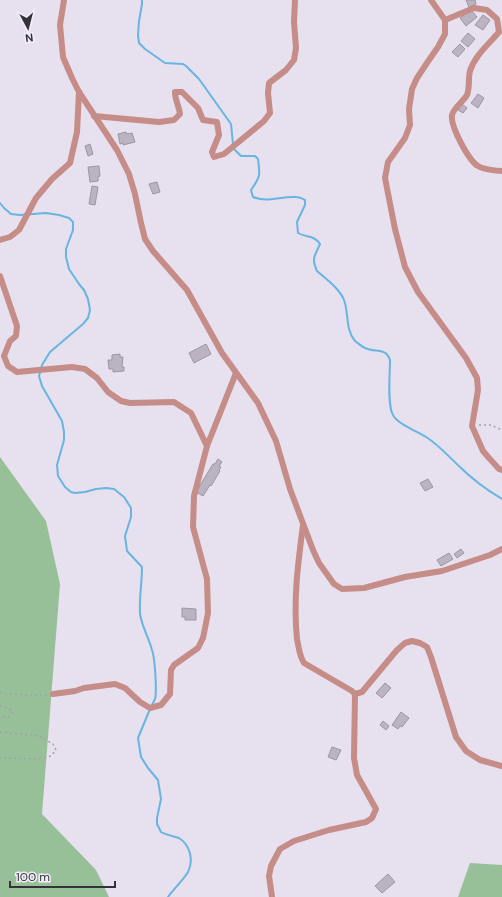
<svg xmlns="http://www.w3.org/2000/svg" width="502" height="897" font-family="'DM Sans',sans-serif">
<rect width="100%" height="100%" fill="#e6e0ef"/>
<g fill="#98c098">
<path d="M0,457L46,521L60,584L42,814L96,870L109,897H0Z"/>
<path d="M470,863L502,865V897H458Z"/>
</g>
<g fill="none" stroke-linecap="round" stroke-linejoin="round">
<g stroke="#68b5e1" stroke-width="2">
<path d="M142,0V4L139,21L138,35L139,43L145,49L165,63L183,64L186,66L199,79L231,124L233,144"/>
<path d="M234,149L241,156H255L258,159C260,175 261,176 251,190L253,197C267,203 281,196 296,197C299,197 302,198 305,200V205L297,222L298,233C307,238 314,235 320,244C315,255 311,259 317,271C326,279 340,289 344,300C349,313 345,329 355,341C358,343 362,347 365,348C375,353 386,347 390,360C390,374 387,404 393,415C396,423 418,432 426,437C439,445 449,457 460,467C473,480 487,490 502,499"/>
<path d="M0,203L4,208L11,214L20,215L46,213L59,215L69,218L73,222V230L66,249V257L69,269L79,284L84,290L88,299L90,310L88,318L83,324L50,352L42,365L39,376L42,386L62,421L64,432V440L57,465L58,476L65,487L71,492L75,493L85,492L96,489L106,488L114,489L124,497L131,508V517L125,536L127,551L142,567C142,583 139,598 140,614C142,627 149,638 152,650C155,658 157,691 155,699C154,701 153,703 152,705"/>
<path d="M150,709L138,738L141,757L148,768L158,780L161,799L157,818V824L161,832C166,835 174,836 179,838C190,845 194,860 188,872C184,879 173,890 168,897"/>
</g>
</g>
<g fill="#bbb3c1" stroke="#9d95a2">
<path d="M466,0H475L476,4L469,7Z"/>
<path d="M471,10L477,17L466,26L460,18Z"/>
<path d="M483,15L490,20L483,30L475,25Z"/>
<path d="M468,33L475,39L468,47L461,41Z"/>
<path d="M460,44L465,49L458,57L452,52Z"/>
<path d="M478,94L484,98L478,108L471,103Z"/>
<path d="M462,104L467,108L463,113L458,110Z"/>
<path d="M126,132L127,134L132,133L135,142L123,145V143L120,144L118,134Z"/>
<path d="M90,144L93,154L88,156L85,146Z"/>
<path d="M99,166L100,176L98,177V181L90,182L88,167Z"/>
<path d="M157,182L160,192L153,194L149,184Z"/>
<path d="M92,186L98,187L95,205L89,204Z"/>
<path d="M206,344L211,354L194,363L189,353Z"/>
<path d="M120,354V357H123L122,367H124V371L113,372V369H109L108,360H112V355Z"/>
<path d="M218,459L222,462L219,466L221,467L219,470L220,471L211,486L210,485L203,496L196,492L213,464H215Z"/>
<path d="M428,479L433,487L425,491L420,483Z"/>
<path d="M461,549L464,553L457,558L454,554Z"/>
<path d="M449,553L453,559L441,566L437,560Z"/>
<path d="M182,608L196,609V620H185V617H182Z"/>
<path d="M385,683L391,688L382,698L376,693Z"/>
<path d="M401,712L409,718L402,727L400,726L398,729L392,725Z"/>
<path d="M383,721L389,726L386,730L380,725Z"/>
<path d="M332,747L341,750L336,760L328,757Z"/>
<path d="M388,874L395,882L382,893L375,886Z"/>
</g>
<g fill="none" stroke-linecap="round" stroke-linejoin="round">
<g stroke="#a39eaa" stroke-width="1.5" stroke-dasharray="2 3" stroke-linecap="butt">
<path d="M479,425H491L502,430"/>
<path d="M0,693L26,695H47"/>
<path d="M0,706L9,708L13,713L9,717H0"/>
<path d="M0,732L39,736L53,744L56,750L51,756L37,759L0,758"/>
</g>
<g stroke="#c68c87" stroke-width="6">
<path d="M64,0L60,25L63,57L72,78L79,92L117,150L129,174L135,194L141,223L145,239L153,251L187,290L222,353L258,403L276,441L290,489L313,550L319,563L334,584L342,589L364,588L405,577L442,571L490,555L502,549"/>
<path d="M431,0L445,20V34L438,47L429,60L417,78L412,89L409,109L410,125L405,138L388,162L385,178L395,229L405,267L418,292L466,358L477,378L478,390L472,426L483,451L489,458L499,469L502,470"/>
<path d="M445,20L474,8L487,10L497,19L499,32C489,44 475,55 470,71C468,78 470,88 467,95C463,102 454,107 452,115C450,126 469,161 478,166C483,169 496,171 502,171"/>
<path d="M94,116L159,122L174,120L180,114C179,106 175,100 175,92H182L198,108L203,120L217,122L219,135L212,152L214,157L224,154L264,121L270,113L268,93L269,83L286,70L294,60L296,48L294,22L295,0"/>
<path d="M0,240L10,237L19,230L36,198L52,179L70,163L77,132L79,92"/>
<path d="M0,276L17,326L16,336L10,341L4,356L8,366L17,372L72,367L85,369L97,378L108,392L121,401L130,403L174,402L191,413L207,446"/>
<path d="M303,525C298,563 293,601 297,639C299,648 299,655 304,663L352,691L355,694"/>
<path d="M53,694L75,691L84,688L115,684L125,688L140,702L150,708L161,705L170,694L171,670L174,665L198,648L203,638L208,613L207,579L193,527L194,496L207,446L236,373"/>
<path d="M355,694L362,692L397,650L405,643L412,641L420,643L427,647L431,657L456,737L466,751L480,760L502,766"/>
<path d="M272,897L269,876L271,866L280,849L294,841L329,830L366,822L372,818L376,809L357,775L354,758L355,694"/>
</g>
</g>
<g transform="translate(28 28) rotate(173)" stroke="#f3edfc" stroke-width="3" paint-order="stroke">
<path d="M0-3L7 15L0 10L-7 15Z" fill="#353339"/>
<text y="-6" font-size="11" font-weight="bold" text-anchor="middle" fill="#353339">N</text>
</g>
<path d="M10 881v6h105v-6" fill="none" stroke="#353339" stroke-width="2"/>
<text x="16" y="881" font-size="12" fill="#353339" stroke="#f3edfc" stroke-width="3" paint-order="stroke">100 m</text>
</svg>
